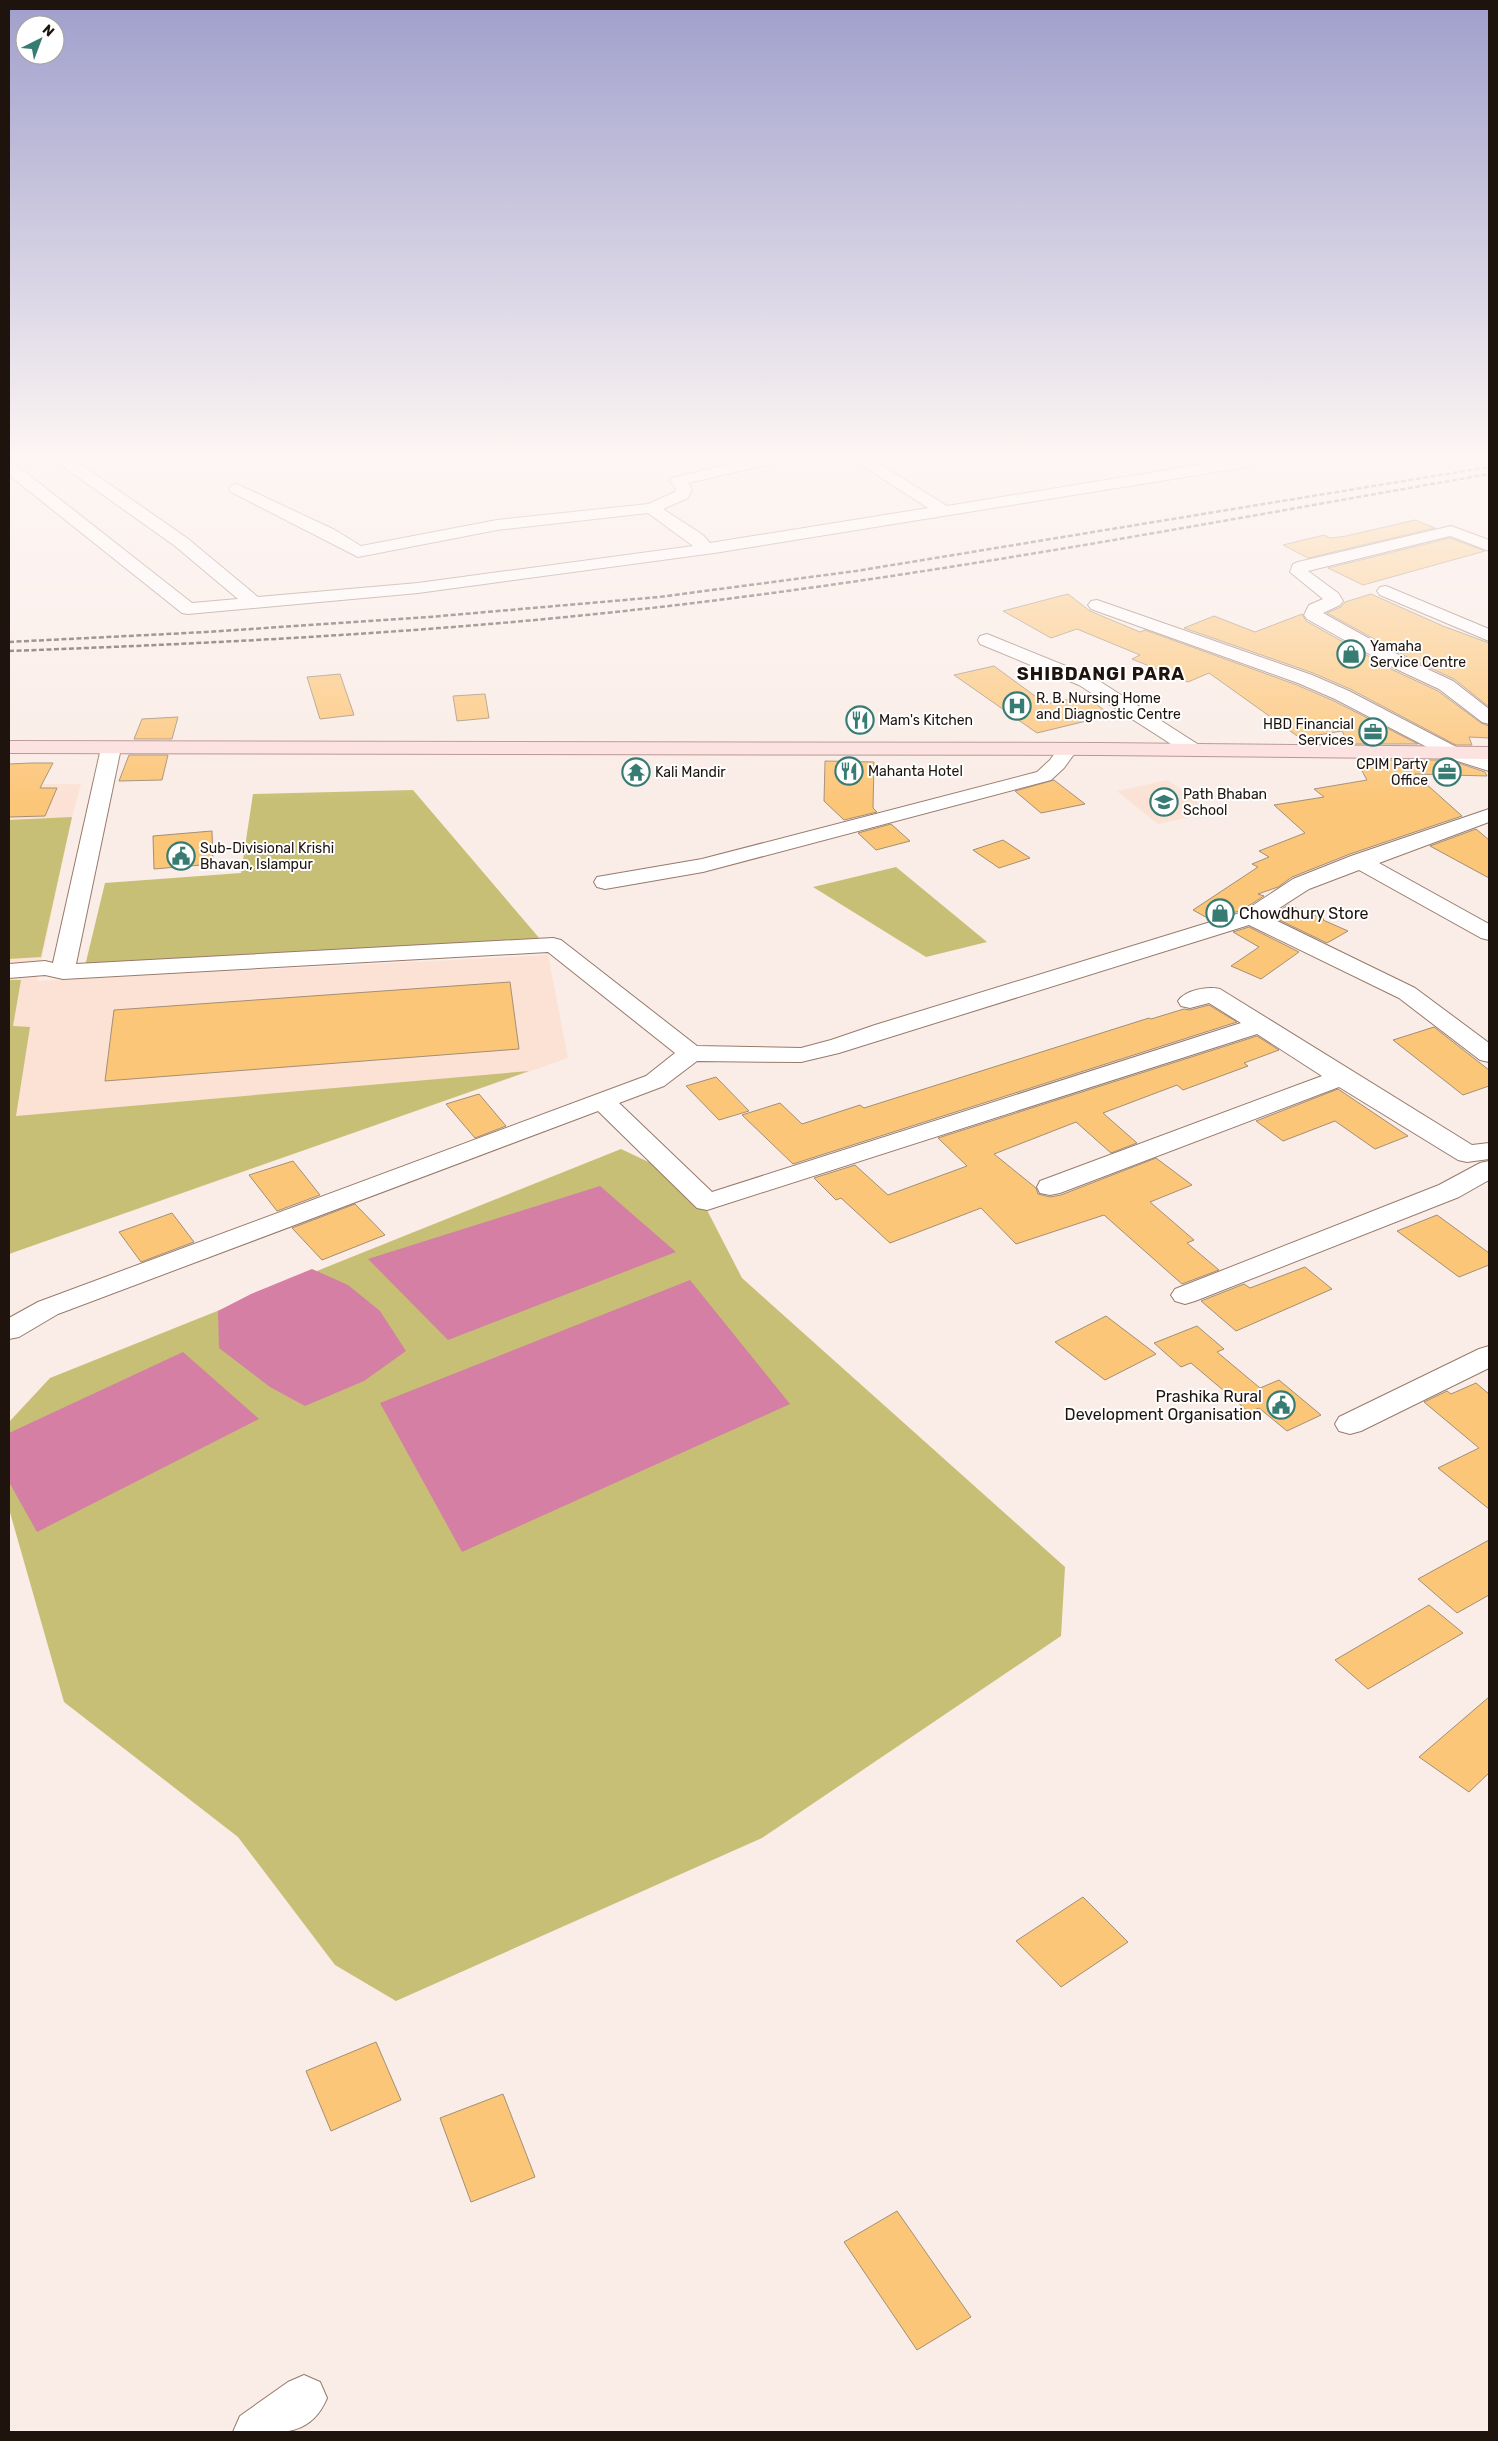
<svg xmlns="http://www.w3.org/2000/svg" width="1498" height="2441" font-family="Rubik,sans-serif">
<rect width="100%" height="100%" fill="#faece6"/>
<g fill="#fbe2d5">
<path d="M1168,780L1211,812L1158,824L1117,791Z"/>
<path d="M9,784H81L72,817L37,981L548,955L568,1058L9,1254Z"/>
</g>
<g fill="#c8bf76">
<path d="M413,790L540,939L85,966L105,883L241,873L253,794Z"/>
<path d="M72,817L41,957L9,959V820Z"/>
<path d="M896,867L987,942L926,957L813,887Z"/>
<path d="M9,980H21L13,1026L30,1027L16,1116L529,1071L9,1254Z"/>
<path d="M621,1149L693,1183L742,1278L1065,1567L1061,1636L762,1838L396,2001L335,1965L238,1837L64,1702L9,1509V1422L50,1378Z"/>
</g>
<g fill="#d47fa3">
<path d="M600,1186L676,1252L448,1340L368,1259Z"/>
<path d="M312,1269L348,1285L380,1311L406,1351L364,1381L305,1406L270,1387L219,1348L218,1311L251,1294Z"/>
<path d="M690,1280L790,1404L462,1552L380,1403Z"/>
<path d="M183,1352L259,1419L37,1532L9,1482V1433Z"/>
</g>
<g fill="#fcc679" stroke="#a38f75">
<path d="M1415,520L1435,528L1308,558L1283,545L1324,535L1330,538L1346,536Z"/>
<path d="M1450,538L1485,551L1363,585L1328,568Z"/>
<path d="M1068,594L1090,611L1140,632L1145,630L1297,685L1334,701L1418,744H1349L1342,731L1300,738L1209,673L1188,682L1132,659L1140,655L1077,629L1051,638L1003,611Z"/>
<path d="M1371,594L1443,626L1489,643V707L1454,679L1409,658L1327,613L1341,607L1345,602Z"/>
<path d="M1302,614L1306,621L1393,670L1438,691L1481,723L1489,726V738L1469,737L1472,745H1456L1350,689L1313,673L1184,628L1214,616L1255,632Z"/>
<path d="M994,666L1046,704L1085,696L1111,715L1037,733L954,675Z"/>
<path d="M340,674L354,715L320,719L307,677Z"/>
<path d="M485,694L489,718L457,721L453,696Z"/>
<path d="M178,717L172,739H134L142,719Z"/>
<path d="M129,755H168L162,780L119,781Z"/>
<path d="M1356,760H1450L1485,772L1487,776L1415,774L1462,816L1350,854L1292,877L1278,887L1258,894L1264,896L1242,910L1211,920L1193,910L1258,867L1252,864L1269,857L1259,851L1305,833L1274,805L1324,797L1314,789L1367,780Z"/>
<path d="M825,761L874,762L873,808L877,812L844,820L824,801Z"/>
<path d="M31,763H53L40,788H57L45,816L9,817V764Z"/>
<path d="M1054,780L1085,804L1041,813L1015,791Z"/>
<path d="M891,824L910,841L876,850L858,833Z"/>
<path d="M1476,829L1489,840V878L1430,846Z"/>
<path d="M212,831L213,864L154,869L153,836Z"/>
<path d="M1003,840L1030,858L999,868L973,850Z"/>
<path d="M1288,905L1324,919L1323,920L1348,931L1327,943L1271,916Z"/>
<path d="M1249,927L1299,952L1261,979L1231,966L1259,947L1233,932Z"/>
<path d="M510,982L519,1049L105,1081L114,1010Z"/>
<path d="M1209,1005L1237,1022L793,1164L742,1115L780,1103L802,1124L860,1105L864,1108L1149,1018L1151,1019L1184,1009L1190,1010Z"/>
<path d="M1434,1027L1489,1070V1086L1463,1095L1393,1040Z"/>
<path d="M1257,1036L1279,1050L1244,1063L1248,1066L1183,1090L1177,1085L1103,1113L1137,1143L1111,1153L1076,1122L994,1154L1036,1188L1038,1194L1050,1197L1061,1195L1156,1158L1192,1185L1150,1202L1194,1240L1187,1243L1219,1270L1182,1284L1104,1215L1016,1244L981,1208L890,1243L841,1198L836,1200L814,1178L855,1165L888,1195L967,1166L938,1138Z"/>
<path d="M716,1077L749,1111L719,1120L686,1086Z"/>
<path d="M1338,1089L1408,1136L1375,1149L1335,1121L1283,1141L1256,1121Z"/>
<path d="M479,1094L506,1126L475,1138L446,1104Z"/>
<path d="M293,1161L320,1195L277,1211L249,1175Z"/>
<path d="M355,1204L385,1235L322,1260L292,1228Z"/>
<path d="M172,1213L194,1242L141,1262L119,1232Z"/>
<path d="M1437,1215L1489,1253V1265L1459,1277L1397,1231Z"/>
<path d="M1305,1267L1332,1289L1236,1331L1201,1301L1244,1284L1250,1288Z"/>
<path d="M1106,1316L1156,1354L1105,1380L1055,1342Z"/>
<path d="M1197,1326L1224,1349L1217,1352L1260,1388L1279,1380L1321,1415L1287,1431L1259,1408L1249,1412L1191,1363L1181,1367L1154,1343Z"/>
<path d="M1476,1383L1489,1394V1509L1438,1468L1479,1448L1424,1402L1447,1391L1451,1394Z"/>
<path d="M1489,1540V1595L1457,1613L1418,1579Z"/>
<path d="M1429,1605L1463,1633L1368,1689L1335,1660Z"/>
<path d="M1489,1697V1773L1469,1792L1419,1757Z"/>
<path d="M1083,1897L1128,1942L1061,1987L1016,1941Z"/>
<path d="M376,2042L401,2100L331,2131L306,2071Z"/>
<path d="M503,2094L535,2177L471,2202L440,2118Z"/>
<path d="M897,2211L971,2317L917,2350L844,2242Z"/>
</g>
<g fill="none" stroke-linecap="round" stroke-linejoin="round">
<g stroke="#987a6b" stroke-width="2">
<g id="street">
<path d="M60,461H76L187,538L258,597L418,583L693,546L648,513L497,530L358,557L231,492L229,489L231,486L237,484L335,530L361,546L497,520L648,504L675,492L676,489L670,481L672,478L743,461H773L771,464L688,483L692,489L688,498L663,509L703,535L710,543L928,508L855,461H875L947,506L1221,461H1261L1253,466L714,553L418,593L188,614L182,613L9,475V462L15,464L192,603L238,599L175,546L61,465Z"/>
<path d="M1451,526L1489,540V551L1450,536L1308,571L1338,593L1343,601L1340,605L1323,613L1408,660L1453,681L1489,709V724L1482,722L1439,689L1394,668L1307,619L1304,615L1309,605L1323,599L1290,572L1293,564L1298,562Z"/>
<path d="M1386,586L1489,629V641L1380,595L1377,591L1380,587Z"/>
<path d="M1097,600L1312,675L1349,691L1462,750L1489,758V771L1448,758L1335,699L1298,683L1091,609L1088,605L1091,601Z"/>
<path d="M987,634L1093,677L1199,745L1202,749L1199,753L1192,755L1185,753L1079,685L980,644L978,640L980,636Z"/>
<path d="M111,742L118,744L121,748L76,964L553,938L561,940L697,1046L801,1048L831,1040L875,1025L1243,912L1293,879L1351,856L1489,809V822L1379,863L1489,924V940L1481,938L1359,870L1309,889L1267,916L1415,988L1489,1043V1062L1480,1060L1399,998L1249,925L839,1053L801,1062L697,1061L664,1086L619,1103L712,1192L1241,1023L1209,1003L1190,1008L1181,1006L1178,1001C1185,990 1208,986 1220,989L1472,1145L1489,1143V1159L1467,1162L1458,1160L1339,1087L1060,1193L1050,1195L1040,1193L1037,1187L1040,1181L1322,1076L1257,1034L707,1210L697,1208L598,1111L58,1314L19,1337L9,1339V1318L38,1302L646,1076L675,1053L548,952L63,979L45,975L9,978V964L45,961L53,963L101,748L104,744Z"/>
<path d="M1067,744L1074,746L1077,750L1064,768L1051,780L703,872L605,889L597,887L594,882L597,877L702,859L1037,772L1050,760L1060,746Z"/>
<path d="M1489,1161V1180L1459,1197L1195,1301L1185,1304L1175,1301L1171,1295L1175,1289L1439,1185L1480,1163Z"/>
<path d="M1489,1346V1368L1361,1431L1350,1434L1339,1431L1335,1424L1339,1417L1479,1349Z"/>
<path d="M304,2375L320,2382L327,2398C309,2441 273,2432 233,2432L240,2416L288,2382Z"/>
</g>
</g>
<g stroke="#ad8986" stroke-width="2">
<path id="primary" d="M9,741L1101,743L1489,747V759L1101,755L9,753Z"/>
</g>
<use href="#street" fill="#fff" fill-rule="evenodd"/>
<use href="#primary" fill="#fcdfdd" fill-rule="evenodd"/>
<g stroke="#4b403a" stroke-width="2.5" stroke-dasharray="5 2.5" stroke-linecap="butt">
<path d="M9,642L206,632L429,617L659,597L856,571L1489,467"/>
<path d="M9,651C226,643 444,632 660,607C938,575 1213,522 1489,474"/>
</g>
</g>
<linearGradient id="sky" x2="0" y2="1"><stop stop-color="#a09fcc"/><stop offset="0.57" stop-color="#fdf6f4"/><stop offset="1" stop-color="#fdf6f4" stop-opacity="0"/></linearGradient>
<rect width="1498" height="803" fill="url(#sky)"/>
<defs>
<g id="shop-ring" transform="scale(1.4375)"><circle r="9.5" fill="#fff" stroke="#377c73" stroke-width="1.5"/><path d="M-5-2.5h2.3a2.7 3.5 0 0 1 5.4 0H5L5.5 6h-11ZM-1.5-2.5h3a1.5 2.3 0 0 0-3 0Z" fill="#377c73"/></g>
<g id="hospital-ring" transform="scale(1.4375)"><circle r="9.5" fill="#fff" stroke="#377c73" stroke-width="1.5"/><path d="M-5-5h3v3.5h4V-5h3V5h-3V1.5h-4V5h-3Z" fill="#377c73"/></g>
<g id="restaurant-ring" transform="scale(1.4375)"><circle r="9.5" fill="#fff" stroke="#377c73" stroke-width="1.5"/><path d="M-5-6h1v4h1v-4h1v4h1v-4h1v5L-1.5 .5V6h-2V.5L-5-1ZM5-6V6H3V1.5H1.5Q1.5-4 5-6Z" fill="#377c73"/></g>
<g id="office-ring" transform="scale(1.4375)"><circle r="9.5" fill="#fff" stroke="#377c73" stroke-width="1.5"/><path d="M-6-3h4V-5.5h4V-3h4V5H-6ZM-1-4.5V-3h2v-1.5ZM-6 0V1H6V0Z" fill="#377c73"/></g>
<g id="temple-ring" transform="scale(1.4375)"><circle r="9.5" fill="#fff" stroke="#377c73" stroke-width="1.5"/><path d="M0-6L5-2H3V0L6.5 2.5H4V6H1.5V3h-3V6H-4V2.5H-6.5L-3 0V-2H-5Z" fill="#377c73"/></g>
<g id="school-ring" transform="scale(1.4375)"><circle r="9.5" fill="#fff" stroke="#377c73" stroke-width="1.5"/><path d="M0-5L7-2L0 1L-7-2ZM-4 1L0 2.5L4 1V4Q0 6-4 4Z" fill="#377c73"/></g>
<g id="civic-ring" transform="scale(1.4375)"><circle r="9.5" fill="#fff" stroke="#377c73" stroke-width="1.5"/><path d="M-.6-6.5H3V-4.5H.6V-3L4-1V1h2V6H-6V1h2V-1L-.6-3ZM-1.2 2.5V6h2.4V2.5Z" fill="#377c73"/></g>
</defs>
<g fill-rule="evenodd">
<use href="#shop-ring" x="1351" y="654"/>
<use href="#hospital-ring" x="1017" y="706"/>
<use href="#restaurant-ring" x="860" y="720"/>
<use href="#office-ring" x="1373" y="732"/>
<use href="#restaurant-ring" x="849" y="771"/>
<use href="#temple-ring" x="636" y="772"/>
<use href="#office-ring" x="1447" y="772"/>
<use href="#school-ring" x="1164" y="802"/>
<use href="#civic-ring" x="181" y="856"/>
<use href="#shop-ring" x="1220" y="913"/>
<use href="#civic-ring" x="1281" y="1405"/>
</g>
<g text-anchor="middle" stroke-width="4" stroke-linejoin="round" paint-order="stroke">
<g font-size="14" fill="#1e130d" stroke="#fff" text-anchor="start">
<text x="1370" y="651">Yamaha<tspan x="1370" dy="16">Service Centre</tspan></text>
<text x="1036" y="703">R. B. Nursing Home<tspan x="1036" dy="16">and Diagnostic Centre</tspan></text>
<text x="879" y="725">Mam's Kitchen</text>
<text x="1354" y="729" text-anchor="end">HBD Financial<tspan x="1354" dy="16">Services</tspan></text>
<text x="1428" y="769" text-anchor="end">CPIM Party<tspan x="1428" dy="16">Office</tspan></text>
<text x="868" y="776">Mahanta Hotel</text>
<text x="655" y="777">Kali Mandir</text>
<text x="1183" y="799">Path Bhaban<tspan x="1183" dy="16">School</tspan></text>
<text x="200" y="853">Sub-Divisional Krishi<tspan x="200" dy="16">Bhavan, Islampur</tspan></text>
</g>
<g font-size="16" fill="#1e130d" stroke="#fff" text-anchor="start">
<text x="1239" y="919">Chowdhury Store</text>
<text x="1262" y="1402" text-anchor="end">Prashika Rural<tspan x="1262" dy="18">Development Organisation</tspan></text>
</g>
<g font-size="18" font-weight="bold" letter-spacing="1" fill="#1e130d" stroke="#fff">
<text x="1101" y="680">SHIBDANGI PARA</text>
</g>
</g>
<rect width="1498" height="2441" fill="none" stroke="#1e130d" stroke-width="20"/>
<g transform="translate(40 40) rotate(42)"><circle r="24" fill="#ffffff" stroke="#a5a19e"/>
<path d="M0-4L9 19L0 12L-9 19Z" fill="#377c73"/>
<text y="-8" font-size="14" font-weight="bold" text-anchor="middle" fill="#1e130d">N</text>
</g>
</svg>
